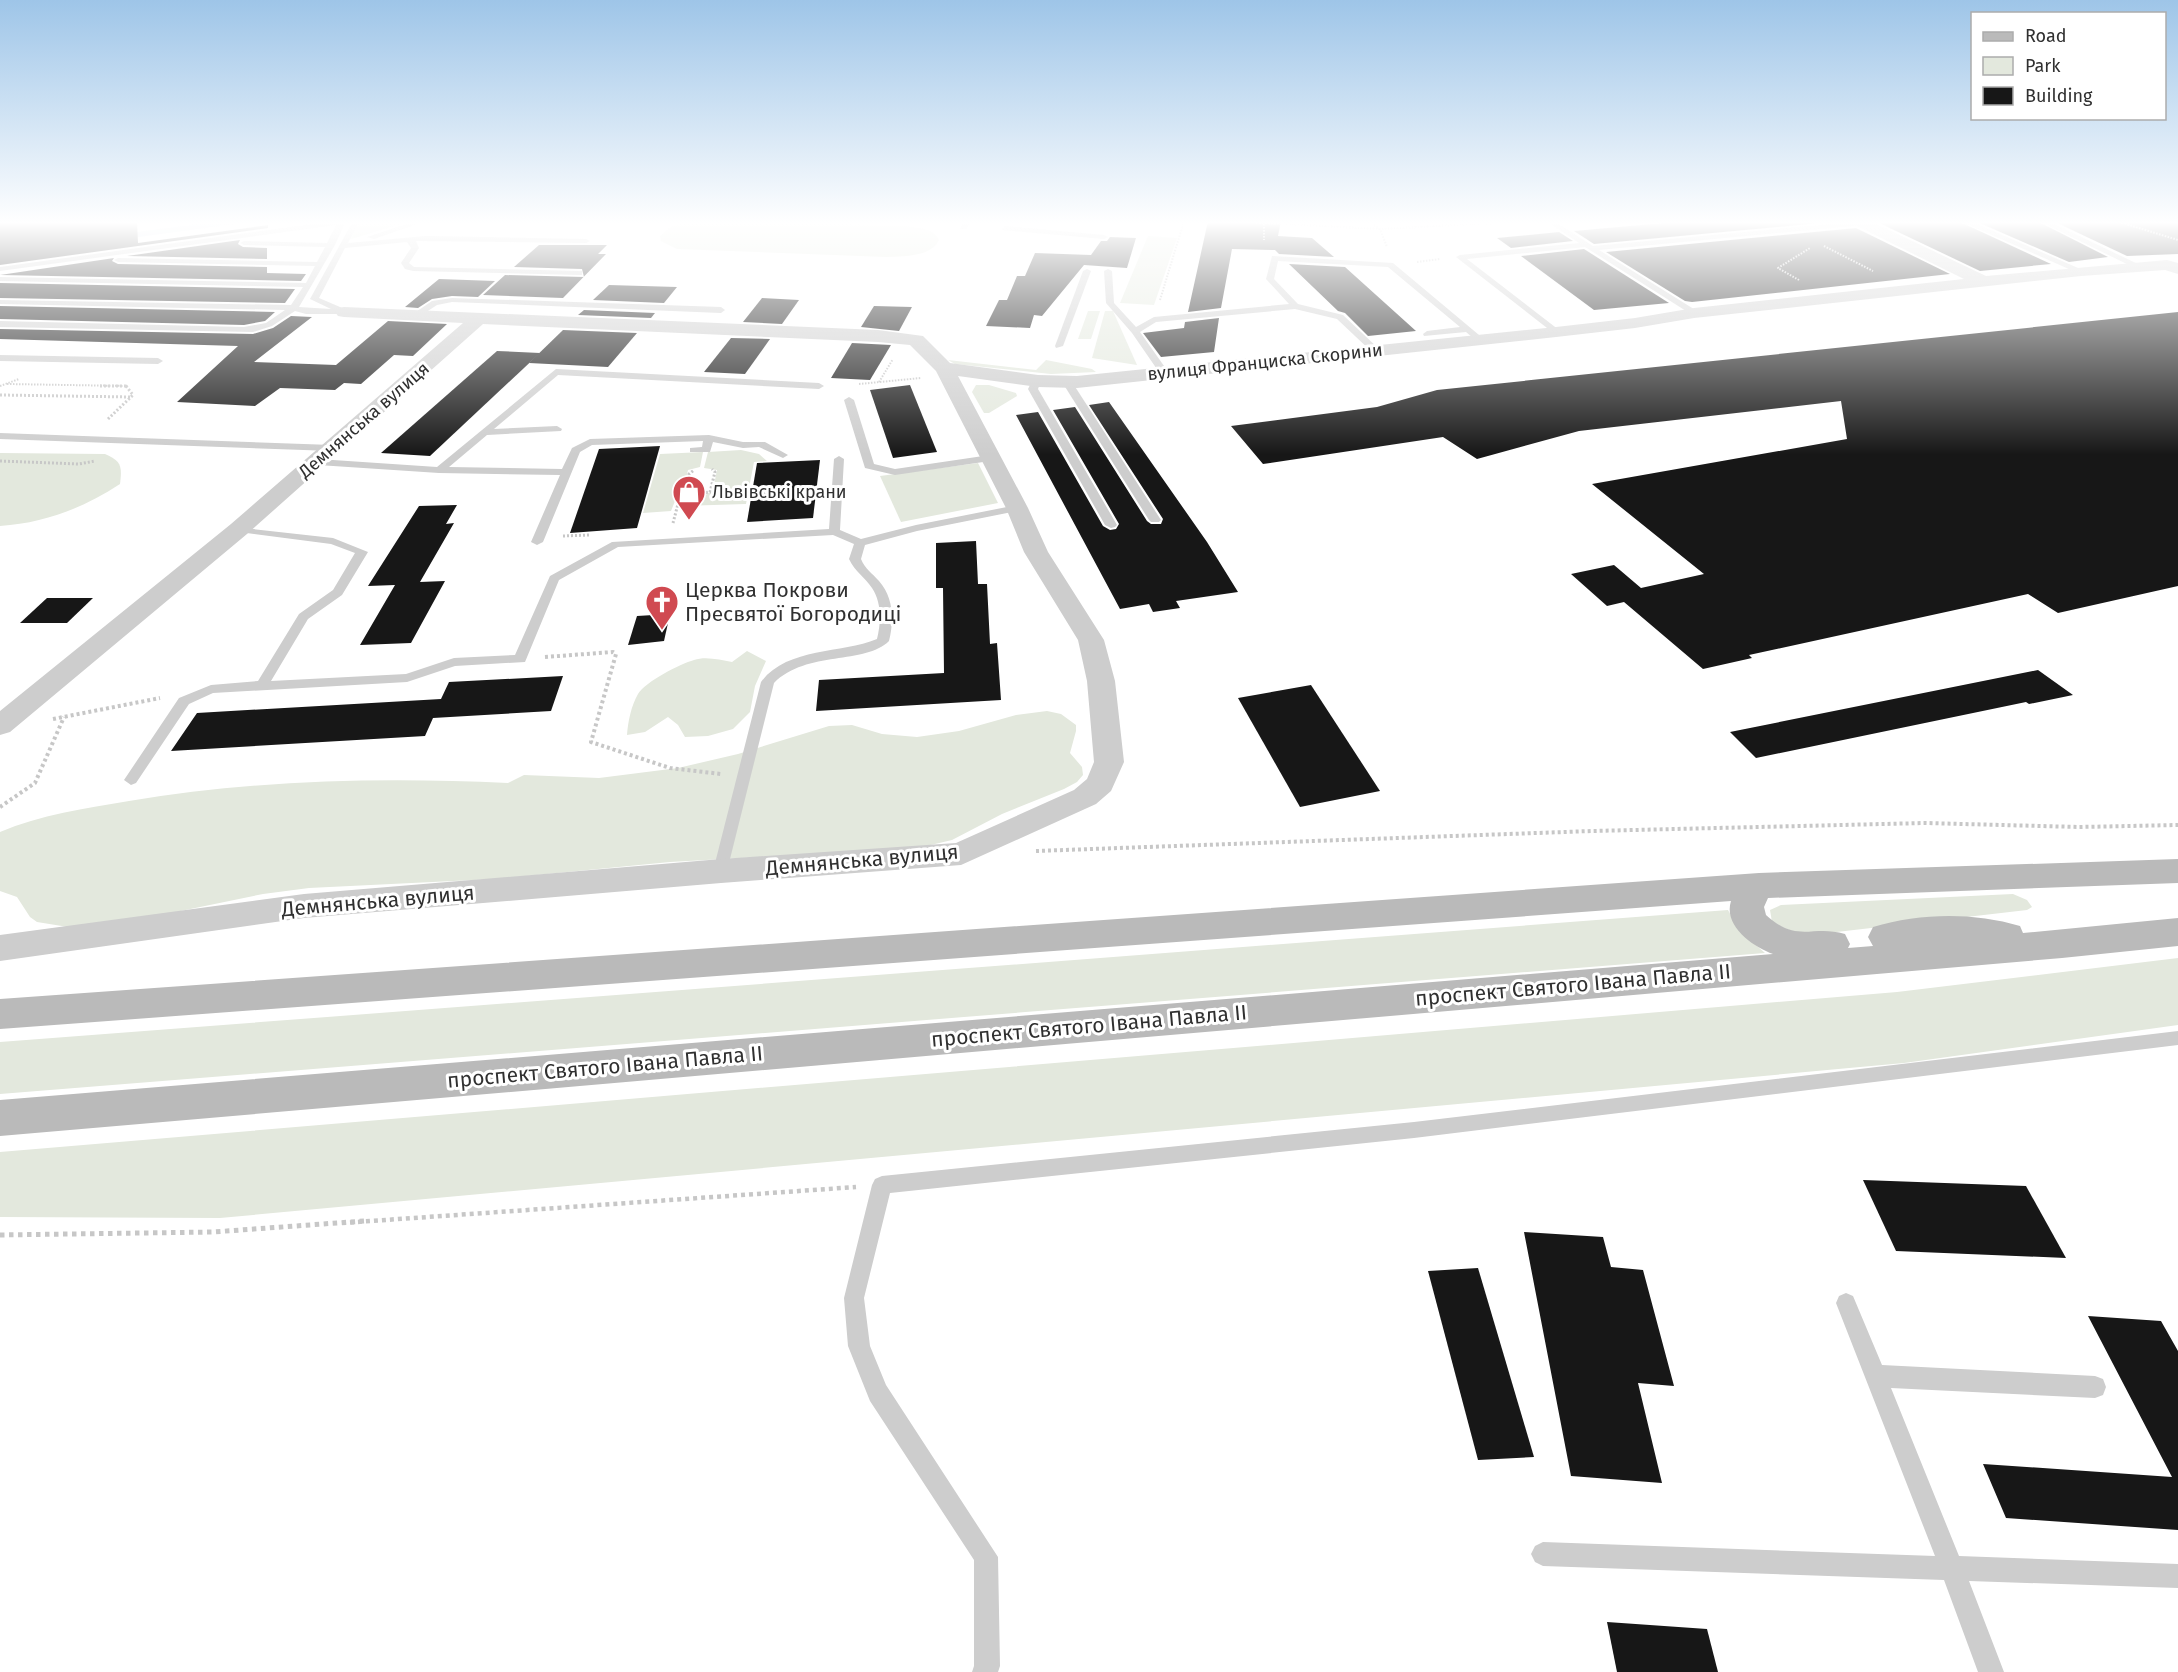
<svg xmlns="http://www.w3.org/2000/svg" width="2178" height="1672" font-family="'Fira Sans',sans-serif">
<rect width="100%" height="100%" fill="#fff"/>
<g fill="#e3e8dd">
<path d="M359,221H411L351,239Z"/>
<path d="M694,221L905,226C918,228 934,228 939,240C931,257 904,256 887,257L677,249L661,241L660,236L672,226Z"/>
<path d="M1148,236L1177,238L1154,305L1120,303Z"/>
<path d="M1088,311H1100L1091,339H1078Z"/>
<path d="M1105,311H1113L1137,365L1092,358Z"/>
<path d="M948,360L1036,370L1046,360L1092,369L1096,372L1051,374L955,364Z"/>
<path d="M976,385H989L1016,393L1017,396L989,413H984L972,392Z"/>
<path d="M741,450L759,454L767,461L754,462L746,504L681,506L688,497L704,496L713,490L717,470L704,468L708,452Z"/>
<path d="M703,452L700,467L688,470L682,496L675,501L671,511L643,513L660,454Z"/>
<path d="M0,453L105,454C122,461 122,467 120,484C84,508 44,523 0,526Z"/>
<path d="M978,463L998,503L901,522L880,476Z"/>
<path d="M747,651L766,661L755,686L750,712L733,729L708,736L685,737L678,725L668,717L645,732L627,735C628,722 631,706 638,694C645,682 680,664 694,660C706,656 720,660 732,662Z"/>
<path d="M1047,711L1061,714L1076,725V731L1070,753L1082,767L1083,775L1077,782L1064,789L1002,814L952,840L918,848L670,862L494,879L309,888L263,894L166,914L68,927L37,922L30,917L17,897L0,891V832C40,815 86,808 129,801C254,780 381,777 508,783L524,775L599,778L678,768L738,754L829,726L852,725L882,734L917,737L959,731L1016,715Z"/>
<path d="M2013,894L2027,900L2032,907L2027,910L1802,936L1772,922L1770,910L1781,905Z"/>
<path d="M1728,910L1739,930L1765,953L0,1094V1042Z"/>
<path d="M2178,958V1025L1904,1063L220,1218L0,1217V1152L1897,992Z"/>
</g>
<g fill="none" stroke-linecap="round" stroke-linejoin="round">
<path stroke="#cfdee8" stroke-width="5" d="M127,236L238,221"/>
</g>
<g fill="#171717">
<path d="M0,221H137L138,243L268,225V228L0,265Z"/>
<path d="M1208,221H1281L1278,236L1312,238L1334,257L1279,254L1275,250L1232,249L1221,308L1188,312Z"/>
<path d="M1685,221H1842L1594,244L1574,231Z"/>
<path d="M1875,221H1958L2051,264L1980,271Z"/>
<path d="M1975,221H2037L2108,257L2069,262Z"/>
<path d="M2053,221H2178V254L2127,256Z"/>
<path d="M1856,228L1950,274L1692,302L1685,301L1606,252Z"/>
<path d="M1559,232L1573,241L1511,248L1497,238Z"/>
<path d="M1110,237L1136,238L1127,268L1084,265L1042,316L1034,315L1030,328L986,326L999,300H1007L1017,276H1025L1035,253L1091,255L1101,241H1107Z"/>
<path d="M240,240L238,244L243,247L267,248V259L127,256Z"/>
<path d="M539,245H607L598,254H606L563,298L483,295L505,275L584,277L582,269L514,267Z"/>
<path d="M1584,249L1669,303L1594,310L1521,256Z"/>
<path d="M114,258L112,261L118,264L267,267V273L306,274L301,281L0,275Z"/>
<path d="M1289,264L1345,267L1416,331L1368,336L1345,313L1338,311Z"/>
<path d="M439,279L495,281L478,297L452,296L432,299L418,308L405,307Z"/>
<path d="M0,283L295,289L285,303L0,298Z"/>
<path d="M609,285L677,287L664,303L593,300Z"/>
<path d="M762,298L799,300L782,324L743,322Z"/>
<path d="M0,306L275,312L265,321L244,325L0,319Z"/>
<path d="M874,306L912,307L899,331L861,327Z"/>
<path d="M584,310L655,313L651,318L578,315Z"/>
<path d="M2178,312V586L2058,613L2028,594L1749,655L1752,658L1703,669L1624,602L1607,606L1571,574L1614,565L1641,588L1704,574L1592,484L1847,439L1841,401L1579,431L1477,459L1443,437L1263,464L1231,426L1377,407L1437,390Z"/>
<path d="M291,316L312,317L254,362L336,365L388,321L447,324L413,356L394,355L361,384L344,383L335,390L280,388L255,406L177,402L238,346L0,339V329L253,334L273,328Z"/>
<path d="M1219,318L1214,352L1161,357L1143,333L1184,328L1185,322Z"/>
<path d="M563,330L637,333L608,367L529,363Z"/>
<path d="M731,338L770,339L745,374L704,372Z"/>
<path d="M852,343L891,345L870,380L831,378Z"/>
<path d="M497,351L540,353L430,456L381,453Z"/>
<path d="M910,385L937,452L893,458L870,390Z"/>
<path d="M1109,402L1207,542L1238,592L1176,601L1180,608L1153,612L1149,604L1120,609L1016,415L1038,412L1103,526L1110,530L1116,529L1119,524L1053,410L1075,407L1147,521L1151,524H1161L1163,519L1089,405Z"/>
<path d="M660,446L637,528L570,533L599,449Z"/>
<path d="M820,460L813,518L747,522L757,463Z"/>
<path d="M457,505L446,524L454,523L420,582L445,581L411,643L360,645L395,585L368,586L419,506Z"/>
<path d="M976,541L978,584H987L990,644L997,643L1001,700L816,711L819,680L944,673L943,588H936V543Z"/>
<path d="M47,598H93L67,623H20Z"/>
<path d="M670,614L664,641L628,645L637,616Z"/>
<path d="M2038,670L2073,695L2029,704L2026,702L1756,758L1730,732Z"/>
<path d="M563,676L551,711L433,718L425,736L171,751L197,713L441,699L449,682Z"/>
<path d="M1311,685L1380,791L1300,807L1238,698Z"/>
<path d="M1863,1180L2026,1186L2066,1258L1896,1251Z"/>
<path d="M1524,1232L1603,1237L1611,1267L1643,1270L1674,1386L1638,1383L1662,1483L1571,1476Z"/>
<path d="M1478,1268L1534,1457L1478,1460L1428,1271Z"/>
<path d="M2088,1316L2161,1321L2178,1351V1530L2006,1518L1983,1464L2172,1477Z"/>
<path d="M1607,1622L1707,1629L1718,1672H1617Z"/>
</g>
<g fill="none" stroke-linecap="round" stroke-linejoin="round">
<g stroke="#c7c7c7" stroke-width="2" stroke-dasharray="1.5 1.5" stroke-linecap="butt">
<path d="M1229,221L1380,229L1533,221"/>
<path d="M1366,221L1380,229L1387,247"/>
<path d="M2116,221L2178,240"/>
<path d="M1264,224V240"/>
<path d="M1824,246L1873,271"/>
<path d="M1417,262L1440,259"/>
<path d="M1799,280L1778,268L1810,248"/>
<path d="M1160,300L1184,221"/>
<path d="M879,382L893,359"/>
<path d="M7,384L127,386"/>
<path d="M859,384L921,378"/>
<path d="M126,385L127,387"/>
<path d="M0,386L19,379"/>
</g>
<g stroke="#c7c7c7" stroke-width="3" stroke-dasharray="2 2" stroke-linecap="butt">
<path d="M100,386H127"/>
<path d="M0,395L131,397"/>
<path d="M108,419L133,395L126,386"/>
<path d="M0,461L79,464L95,461"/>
<path d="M686,495L710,492L715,472L712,469"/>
<path d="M673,523L678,504L686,495L689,474L694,470"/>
<path d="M563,536L589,535"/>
</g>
<g stroke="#c7c7c7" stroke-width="4" stroke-dasharray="3 3" stroke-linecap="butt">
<path d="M545,657L613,652L616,654L591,742L670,768L721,774"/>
<path d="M53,719L160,698"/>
<path d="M0,807L35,783L64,717"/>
<path d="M1036,851L1592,831L1925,823L2079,827L2178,825"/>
</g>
<path stroke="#c7c7c7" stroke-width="4.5" stroke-dasharray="4 4" stroke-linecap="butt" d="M342,1223L856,1187"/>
<path stroke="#c7c7c7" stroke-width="5" stroke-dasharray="4.5 4.5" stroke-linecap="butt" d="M0,1235L213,1232L364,1221"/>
<g fill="#cdcdcd" fill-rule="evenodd">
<path d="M334,221H346L335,245L299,307L331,309L310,299L353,221H360L348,243L426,236L586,239L590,241L586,243L416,241L419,248L409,263L414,267L582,271V275H579L413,271L405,269L401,263L411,248L407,242L345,248L319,298L347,310V314H306L295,311L272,326L253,332L0,327V321L244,327L266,323L285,310L0,304V300L291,305L303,287L0,281V277L306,283L315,266L118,262L114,260L118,258L317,262L325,247L244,245L240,243L244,241L327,243L336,225L0,271V267Z"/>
<path d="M415,221H426L374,239L367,237Z"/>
<path d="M932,221H943L939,223Z"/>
<path d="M964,221H972L966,229H960Z"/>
<path d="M1546,221H1554L1593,246L1863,221L1867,223L1863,225L1599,250L1697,311V315L1694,316L1585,247L1467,259L1559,330V334L1556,335L1456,257L1460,255L1579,243Z"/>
<path d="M1960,221H1970L2085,271L2078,273Z"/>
<path d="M2039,221H2048L2142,266L2135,268Z"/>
<path d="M1005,226L1104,235L1108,237L1104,239L1002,230Z"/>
<path d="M1272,256L1393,263L1485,340L1478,342L1466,332L1424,336L1423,334L1427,331L1460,327L1388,267L1278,261L1274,279L1298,304L1343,315L1379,349V353H1373L1337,319L1295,309L1156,322L1140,332L1169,373L1164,376L1161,375L1132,333L1106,303L1104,271L1108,269L1112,271L1114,303L1136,327L1154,317L1289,304L1266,279Z"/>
<path d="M1087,269L1091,271L1063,346L1056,348L1055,346L1083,271Z"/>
<path d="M452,298L721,307L725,310L721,313L452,302L437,305L417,318L410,316L432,301Z"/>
<path d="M0,355L158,358L163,361L158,364L0,361Z"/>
<path d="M556,369L819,383L824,386L819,389L558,375L494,429L557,426L562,429L561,431L487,435L449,467L562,469L572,448L590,439L709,435L743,442H765L788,455L783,458L759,447L743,448L713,442L710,452H690V448L702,447L703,441L592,445L580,452L543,542L537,545L531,542L560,475L439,473L318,465L313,462L318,459L437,467Z"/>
<path d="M1033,379L1041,381L1038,389L1117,525L1115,527L1111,528L1105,525L1028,389Z"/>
<path d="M1064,380L1072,382L1161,520L1159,522H1151L1149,520L1062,382Z"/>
<path d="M849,397L854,400L874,464L895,469L990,455L995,458L990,461L895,475L865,468L844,400Z"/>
<path d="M0,433L332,445L337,448L332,451L0,439Z"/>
<path d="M839,456L844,459L840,530L861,539L916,525L1017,505L1022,508L1017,511L917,531L865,545L861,559C865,569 872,573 879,581C894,598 894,621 889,641C865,665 807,650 774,683L726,875H716L713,871L761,682C787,647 841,654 877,639C881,623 882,603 872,588C865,577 855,572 849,559L854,544L833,535L618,547L559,580L525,662L455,666L407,682L213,693L189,704L136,783L131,785L124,780L179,698L211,685L258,681L299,614L333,590L355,553L331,544L239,532L235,531V527L333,538L368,552L342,595L308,619L271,681L406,674L454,658L515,655L550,576L612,542L829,529L834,459Z"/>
<path d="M2178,1031V1045L1414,1138L890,1193L864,1298L870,1346L886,1385L998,1557L1000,1666L998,1672H972L974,1666V1560L870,1401L848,1346L844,1298L872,1185L875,1179L882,1176L1414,1122Z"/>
<path d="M1846,1293L1853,1296L1882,1365L2095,1376L2103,1379L2106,1387L2103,1395L2095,1398L1891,1388L1959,1556L2178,1564V1588L1969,1581L2004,1672H1978L1944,1580L1543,1566L1535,1562L1531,1554L1535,1546L1543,1542L1935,1556L1836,1303L1839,1296Z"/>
</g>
<path fill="#cdcdcd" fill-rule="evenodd" d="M1851,221H1870L1986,276L2167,260L2178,263V274L2165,270L2081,276L1694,318L1635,328L1556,337L1077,388L1038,387L958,376L1028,508L1048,552L1104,640L1115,681L1124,762L1111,791L1096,804L961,865L721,883L304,918L0,961V935L304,894L721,859L956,843L1074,790L1087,779L1094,762L1087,681L1078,640L1024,552L1006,508L936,371L910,345L878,342L483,324L247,534L10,732L0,735V711L231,524L463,323L344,317L338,316L335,312L338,308L344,307L878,330L923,336L950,363L1038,375L1077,376L1556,327L1635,318L1694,308L1964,279L1853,224Z"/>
<path fill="#bababa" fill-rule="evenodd" d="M2178,859V883L1768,898L1764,907L1766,915C1798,944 1812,924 1845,934L1850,944L1848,948L1873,946L1868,937L1873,927C1920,913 1973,912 2020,926L2023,933L2178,918V946L2062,958L0,1136V1100L1773,954C1753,947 1723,926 1731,901L0,1029V999L1759,873Z"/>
</g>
<linearGradient id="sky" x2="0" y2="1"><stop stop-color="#9ec5e8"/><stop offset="0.49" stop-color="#fff"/><stop offset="1" stop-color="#fff" stop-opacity="0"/></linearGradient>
<rect width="2178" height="455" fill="url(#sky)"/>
<defs>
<g id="shop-pin" transform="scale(1.725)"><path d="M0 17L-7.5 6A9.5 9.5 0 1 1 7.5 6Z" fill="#d04a51" stroke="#fff"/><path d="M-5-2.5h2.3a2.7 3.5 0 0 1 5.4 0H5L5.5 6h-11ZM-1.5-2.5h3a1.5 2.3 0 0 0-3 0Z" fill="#fff"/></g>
<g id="church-pin" transform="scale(1.725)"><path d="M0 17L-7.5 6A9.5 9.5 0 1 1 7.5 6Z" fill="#d04a51" stroke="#fff"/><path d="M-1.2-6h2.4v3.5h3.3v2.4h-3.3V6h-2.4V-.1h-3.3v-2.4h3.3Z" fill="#fff"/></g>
</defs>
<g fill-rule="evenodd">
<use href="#shop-pin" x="689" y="492"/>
<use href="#church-pin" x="662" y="602"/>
</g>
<g text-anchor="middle" stroke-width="6" stroke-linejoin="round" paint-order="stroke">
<g font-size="18" fill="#303030" stroke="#fff">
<text transform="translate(1265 362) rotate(-6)" y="6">вулиця Франциска Скорини</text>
<text transform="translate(364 420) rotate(-41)" y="6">Демнянська вулиця</text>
</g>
<g font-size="18" fill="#303030" stroke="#fff" text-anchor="start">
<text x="712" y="498">Львівські крани</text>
</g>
<g font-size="21" fill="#303030" stroke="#fff" text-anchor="start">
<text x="685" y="597">Церква Покрови<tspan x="685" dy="24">Пресвятої Богородиці</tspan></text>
</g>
<g font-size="21" fill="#303030" stroke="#fff">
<text transform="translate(862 860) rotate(-5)" y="7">Демнянська вулиця</text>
<text transform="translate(378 901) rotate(-5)" y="7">Демнянська вулиця</text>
<text transform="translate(1573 985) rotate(-5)" y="7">проспект Святого Івана Павла II</text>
<text transform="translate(1089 1026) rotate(-5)" y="7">проспект Святого Івана Павла II</text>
<text transform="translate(605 1067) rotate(-5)" y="7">проспект Святого Івана Павла II</text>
</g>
</g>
<rect x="1971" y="12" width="195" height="108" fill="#ffffff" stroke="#acacac" stroke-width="1.5"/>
<rect x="1983" y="32" width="30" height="9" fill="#bababa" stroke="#acacac" stroke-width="1.5"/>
<text x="2025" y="42" font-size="18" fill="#303030">Road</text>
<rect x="1983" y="57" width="30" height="18" fill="#e3e8dd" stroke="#acacac" stroke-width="1.5"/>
<text x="2025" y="72" font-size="18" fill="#303030">Park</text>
<rect x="1983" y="87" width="30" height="18" fill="#171717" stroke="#acacac" stroke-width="1.5"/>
<text x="2025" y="102" font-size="18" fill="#303030">Building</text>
</svg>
